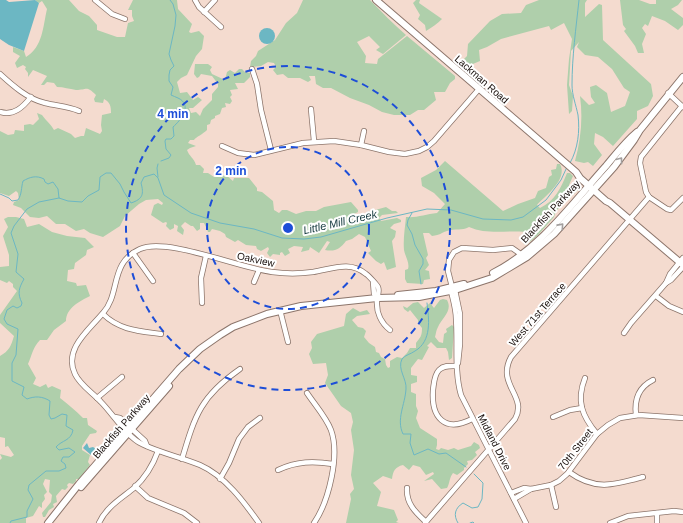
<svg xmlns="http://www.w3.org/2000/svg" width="683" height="523" font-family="Arial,sans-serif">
<rect width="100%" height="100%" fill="#f4dbcf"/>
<g fill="#afcfab">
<path d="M35,0H69L79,11L89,16L97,25V30L117,37H125L128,23L134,21L132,16V10H128L133,0H177L178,9L192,24L189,32L191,33L199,31L204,36L202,49L196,56L187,75L181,78L177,82L180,93L187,92L193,100L198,97L202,100L193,108H189L191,113L196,112L200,116L203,109L212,100V94L218,87V84L212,76L201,74L199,77L197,78L194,74L195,64H208L212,67L210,70L212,74L225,80L227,72L230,70L235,73L239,69H242L245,72L250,73V77L244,83H235L238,89L230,90L232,95L230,97L232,101L230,104L225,103L226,107L222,108L220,114L215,116V118L211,120L210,124L207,125V130C203,134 196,137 194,140H190L188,143L196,146L190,148L187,150C189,156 194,158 196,165H200L204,169L203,173H208L214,177L226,175L233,181L234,178H249L257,188V191L262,192L273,201L274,210L279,213L282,210H287L296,214L306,211H316L324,207L351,202L358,210V212L354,214L351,218L354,221L367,217L368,212L386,207L392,211H396L398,213L382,215L379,218L381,221L397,218L401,220V222L394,224L390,228L396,231L395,237L392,241L396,267L387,270L384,262L381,264L376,261L368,253L371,251L365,237L359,234L352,239L346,241C340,249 335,252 325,250L330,242L327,241L319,253L310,247L309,250L301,252L303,247L294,246L288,249L290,253L285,256L282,252L280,253V255L273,254L270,257L267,253L269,249L268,247L261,251L257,249L256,246L246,245L238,240L235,242L226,237L225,234L220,231L212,229L210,232H208L207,229L204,223H200V229L197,231L193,226H191L185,222L181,226L184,230L183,235L177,231L178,226L174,224V228L170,230L166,226L167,223L166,222L163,223L151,215L154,205L158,203L162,205L163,203L158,199L146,200L139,204L125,216L120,226L103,237L90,233L84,229L76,231L65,224H56L47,216L39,218L30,217L21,208L13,205L14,202L19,200L18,193L16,191L9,196L0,193V131L8,135L14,134L15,130L24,131V125L30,124L33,125L39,119L37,113L42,115C46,121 51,124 54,130L58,128L71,134L75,138L81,136H84L86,128L100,134L102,131L101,125L102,115L111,113C111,106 110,102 104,99L103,103L95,102L94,99L96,95C86,85 87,90 76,90C69,89 64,87 57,87L54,83L47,82L44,85H41L47,76L33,70L28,77V73L25,69L26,67L23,65L17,68L15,63L20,56L13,52V47L24,51L26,57C43,47 43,26 47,9L42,1L39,3Z"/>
<path d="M303,0H370C382,12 393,24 406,35L383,54L376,50L380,47L369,36L357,42L366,56L365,63L377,64L378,59L407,36L455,76V79L450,83L445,92H434L436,100L424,110H418L410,115H394L382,112L369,105L350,98L331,88H323L316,84L315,76H309L311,80L308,82L300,78H288L283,74L277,75L273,70L276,67L274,63L268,62L261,66L250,67L251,61L256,56L258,51L275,40L286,23L297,13Z"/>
<path d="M416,0H420L419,3L442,19C437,24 432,27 426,31L425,25L418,19L420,15L413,3Z"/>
<path d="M539,0H587L585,3V17L599,4L602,5L603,40L651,84L653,96L648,106L637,111V119L613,146L603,137L595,133L594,144L602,155L593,166L588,162L584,163L575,161C581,139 583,118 580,96L589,105L595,103L591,97L590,87L596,85L607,93L611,112L625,106L630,92L624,88L612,69L598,57L585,55L577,47L579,42L571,51L569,85L573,96L572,111L569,114L567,85L569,59L572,39L564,23L551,30L549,26L501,39L487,47L479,50L480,61L468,66L463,60L467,56L468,44L490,21L502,14L521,13L526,5Z"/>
<path d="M620,0H639L650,4H656V0H682L678,5L671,9L683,18V25L678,30L665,21L652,16L648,26L645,24L642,28L646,34L642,44L644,53H638L635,46L624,31L626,29L623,25Z"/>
<path d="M445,161L503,211L518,204L535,198L538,191L546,188L549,177L552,175L551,170L556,169L557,164H560C568,180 546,195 537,205L540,208C555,201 561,188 567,173H570L573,176L569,185V189L574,188L578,190L556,211L554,217L538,235L526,245L523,243L526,238L525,232C507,230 487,235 469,227C462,231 455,228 447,231C440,233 441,235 432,236L429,233H423L428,255L426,258L429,265L425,270L429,271L430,279L424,280L423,284L407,283L405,279V270L408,269C410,263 405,256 404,250C403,239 405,228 406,217C417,218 426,214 437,213L445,204L434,193L422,186L421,178L436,170Z"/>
<path d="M8,217H16L24,219L27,227L39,224L52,232L67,236L85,238L94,247L87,250L86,255L75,263L74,269L68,270L67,281L76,283L77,286L86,285L90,296C80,301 66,308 66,321L54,330L47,340H40C33,347 32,355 28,364L36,378L33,384L40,387L46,384L48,388L52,386L61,390L60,398C68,404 76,411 83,418H87L88,425L97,431L96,433L90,434L82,446V450L90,455L88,462L90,465L79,479H76V481L73,484L69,483L67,485L68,487L65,490L62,489L56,496L57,502L53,504L54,507L49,510L45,517H43L42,513L51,502L52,495L49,492L50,480L45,479L43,484L47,492L44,495L45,499L42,503V508L39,506L33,516L26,518V523H0V460L2,458L0,454L11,457L14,455L8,446L5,447V438L0,437V356C9,351 11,346 14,336L0,323V315L17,291L13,287V284L9,281L7,283L0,280V267L9,266V255L3,236L8,227L4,219Z"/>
<path d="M443,299L447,300C453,311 442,318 438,327C436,330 436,334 435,337L439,342L443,343L444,334L447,332L446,329L452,325L454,327L452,358L449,360L448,352L446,348H437L431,342L427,346L429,347L422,360L418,359L411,368V375L417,376V382L411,384V392L416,394V406L418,411L416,418L420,428L437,439V445L436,449L439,450L441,448L448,450L454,448L458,450L471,446L474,442L479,445L480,448L475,452L477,455L472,460L467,461L468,464L464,468V470L457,475L453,473C449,478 450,483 447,488L441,489L432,479L424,481L434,474L433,472L426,475L420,467L413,465L409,470L403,465C395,467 393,471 392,479L383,476L373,483L381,492L377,506L394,510L398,520L396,522L399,523H346L351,499L350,494L354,489L351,475L354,450L351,430L353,422L351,413L341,406L325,383L328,375L326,363L313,364L309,354L312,348L311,342L317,334L344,326L346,314L353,308L360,312L367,310L370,314L357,316L352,320L358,327L363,328L366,331L364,337L369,343L375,347L376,352L379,353L381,357L385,359L386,365L388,368L390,367V361L397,357L402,358L407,353L410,348H416V343C420,337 422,337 422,328L418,323V320L410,310L408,312L404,309L403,306L407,308L413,303L418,302L424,308L430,303L434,308L440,300Z"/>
</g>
<g fill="#6cb7c3">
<path d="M0,0H6L9,2L35,0L39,3L24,51L9,45L0,39Z"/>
<circle cx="267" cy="36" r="8"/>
<path d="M87,443L89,448L93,447L96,449L91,455L83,448Z"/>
</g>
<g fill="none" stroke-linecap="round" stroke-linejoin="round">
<g stroke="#6cb7c3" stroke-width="1">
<path d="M161,161L169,158L171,155L166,149L165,141L166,139H171L174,136L173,127C181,120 193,105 178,98C176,97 173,96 171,95L173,87L169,81V75L170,70L174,66L171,60L169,54L175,26L176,15L173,4L170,0"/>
<path d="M570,163C578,149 580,131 578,115C576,105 572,95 572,85C572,57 576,28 579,0"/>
<path d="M158,177L157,168L158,164"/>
<path d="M0,194L9,198L12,201L18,200C22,194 21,188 23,181C30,177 36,175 44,179L45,182L48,184L53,182L58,189L59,198L68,201L82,202L88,196L99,190L100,177L106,173H111L120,184L124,192L131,203C143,199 144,194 141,183L144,177L154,174L158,178L164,195L191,213L220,223L254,229L282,238L304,239L321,237L387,218L427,209L451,210L483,219L511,220L523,217L546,200L561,180L567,167"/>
<path d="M412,213L408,220L407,225L412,234L415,245L423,259V264L419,271L421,284"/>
<path d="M427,303C429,319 432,341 415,351C411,354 405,355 402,359C397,369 407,379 406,389C405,405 396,419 403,434H411L410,443L414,455L428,449L439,454L446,453L466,467"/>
<path d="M10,523L11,521L27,517V511L33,499L28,490L29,485L46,471H59L66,468L65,464L61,461L63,457H69L75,452L69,448L59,450L56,447C62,440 71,441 73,430L66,426L67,415L62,414L55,418L51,419L49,415L50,401C42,396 35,396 27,399L22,395L24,387L12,381V363L16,355L18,329L7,324L4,319L7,310L13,306L17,308L21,306L22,303C17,293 19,288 24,279L16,272L18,254L11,233L14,226L27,209L39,202L59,198"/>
<path d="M458,523C453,515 455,508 463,503L472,508L478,507L482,499L483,483L474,474"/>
<path d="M470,523L473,522L474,523"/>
</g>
<g stroke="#8c756b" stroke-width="6">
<g id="minor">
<path d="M95,0L112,14L125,19"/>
<path d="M195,0L199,7L221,27"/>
<path d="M204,12L215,0"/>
<path d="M252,69L257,84L261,110L271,150"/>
<path d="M0,74C13,86 28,99 45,103C57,106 68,106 79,111"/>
<path d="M668,93L683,107"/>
<path d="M682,106L641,157L640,163L646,192L649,197L667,209L671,210L683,198"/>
<path d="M311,109L314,141"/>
<path d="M0,112C14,116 23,107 31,97"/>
<path d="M361,145L364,131"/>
<path d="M222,146L238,153L254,155L303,143L334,141L361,145L389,152L405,154L419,151L427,147L434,141L479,89"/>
<path d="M133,253L153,281"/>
<path d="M254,282L259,270"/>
<path d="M373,282L374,294L377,298"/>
<path d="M666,283L671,280L683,267"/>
<path d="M452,288L451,291C453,300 456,309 456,319C458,344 454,370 461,395L526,523"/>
<path d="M656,296L669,306L683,312"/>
<path d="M202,303L201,278L206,256"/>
<path d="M280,310L288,342"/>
<path d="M103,314C119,330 139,331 161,334"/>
<path d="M624,333L631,323L666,283L670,274L683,258"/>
<path d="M458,363L460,344V314L455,290L452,287L448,271L449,260L454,252L462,248L493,250L512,248L522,255"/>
<path d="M457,366C451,366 444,365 439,370C434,375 434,383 433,390C431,418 445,433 472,419"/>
<path d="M585,378C576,401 582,416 597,434"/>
<path d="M307,393C315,405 326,417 331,430C340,455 329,501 314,523"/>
<path d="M97,398L122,377"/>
<path d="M636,415C634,399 639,387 653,380"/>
<path d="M115,417L120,418L145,441L147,446"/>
<path d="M553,417L570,410L582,408"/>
<path d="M182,459C195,415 201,396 240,369"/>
<path d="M278,470C297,461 314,461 333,464"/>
<path d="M569,472C595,491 614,485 643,477"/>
<path d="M220,479L229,463L239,439L248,427L260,418"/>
<path d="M551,485L556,507"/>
<path d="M135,486L148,498L184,513L197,523"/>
<path d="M407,488C406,503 415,512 426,522"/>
<path d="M511,493L524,488L531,489L551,485L559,481L567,474L597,434L608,425L620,418L639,415L683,418"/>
<path d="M514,499L531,489"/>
<path d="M657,513V523"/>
<path d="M99,523C106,507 122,498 134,488C145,478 153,465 158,451"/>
<path d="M259,523C244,502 225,476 200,465C181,457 160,453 142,444C128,438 112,413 101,402C93,393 80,385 75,374C63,349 89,330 103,313C121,293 109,263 140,249C167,237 239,268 272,272C286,274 299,274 313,272C332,269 350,260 366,274C369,276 377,285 378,287C380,292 377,295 377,300C376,312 381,323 390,330"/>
<path d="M425,523L515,419C528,396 496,385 511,357L649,197"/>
<path d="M610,523L628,516L674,511L683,512"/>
</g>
</g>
<g stroke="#8c756b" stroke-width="8">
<g id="major">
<path d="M376,0L576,172L580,178L606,201L610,203L683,265"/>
<path d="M493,273C540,249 571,205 606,166C616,154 625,142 637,132"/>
<path d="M398,295L436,291L464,284"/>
<path d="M81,487L169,386"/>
<path d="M48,523L79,484L179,369L200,349L220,335L233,327L267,314L301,306L377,298L419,297L455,290L492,278L527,257L554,234L614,167L634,140L640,130L683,77"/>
</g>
</g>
<use href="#minor" stroke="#fff" stroke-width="4.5"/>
<use href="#major" stroke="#fff" stroke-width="6"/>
</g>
<defs><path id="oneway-chevron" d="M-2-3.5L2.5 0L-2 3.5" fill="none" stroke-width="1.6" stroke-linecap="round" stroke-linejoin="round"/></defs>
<g stroke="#a39f9e">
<use href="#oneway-chevron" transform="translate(620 160) rotate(-53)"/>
<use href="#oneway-chevron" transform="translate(561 226) rotate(-48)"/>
</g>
<g fill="none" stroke="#1d4ed8" stroke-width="2" stroke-dasharray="7 5">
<circle cx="288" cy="228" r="81"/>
<circle cx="288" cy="228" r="162"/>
</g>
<g text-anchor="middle" stroke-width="4" stroke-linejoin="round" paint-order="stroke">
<g font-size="10" fill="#180f0c" stroke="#fff">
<text transform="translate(482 79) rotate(41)" y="4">Lackman Road</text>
<text transform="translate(550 211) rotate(-47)" y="4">Blackfish Parkway</text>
<text transform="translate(256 259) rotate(12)" y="4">Oakview</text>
<text transform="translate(537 314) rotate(-49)" y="4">West 71st Terrace</text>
<text transform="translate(121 426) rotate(-49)" y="4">Blackfish Parkway</text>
<text transform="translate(495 442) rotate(63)" y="4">Midland Drive</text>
<text transform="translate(575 449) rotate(-52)" y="4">70th Street</text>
</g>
<g font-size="11" font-style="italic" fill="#14393e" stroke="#fff">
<text transform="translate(340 222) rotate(-13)" y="4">Little Mill Creek</text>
</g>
</g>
<circle cx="288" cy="228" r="6" fill="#1d4ed8" stroke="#fff" stroke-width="2"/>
<g font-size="12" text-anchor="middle" font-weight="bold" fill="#1d4ed8" stroke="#fff" stroke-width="4" stroke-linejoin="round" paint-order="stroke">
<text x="173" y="118">4 min</text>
<text x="231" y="175">2 min</text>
</g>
</svg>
